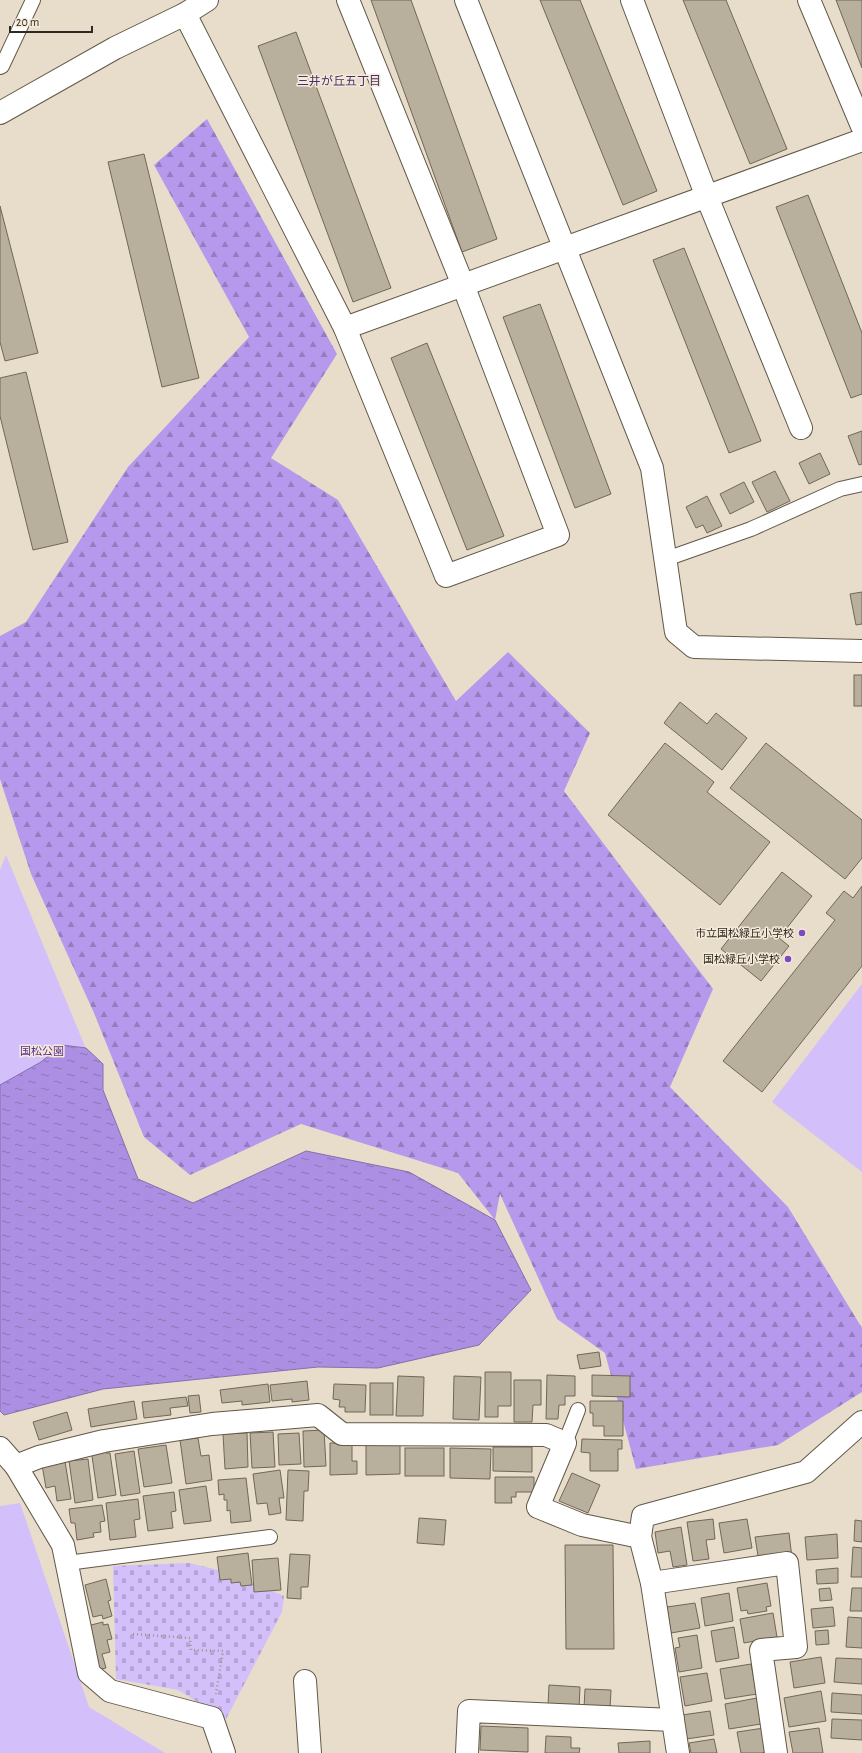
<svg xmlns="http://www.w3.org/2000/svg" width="862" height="1753" font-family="'Alegreya Sans','Noto Sans JP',sans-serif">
<defs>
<pattern id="forest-firs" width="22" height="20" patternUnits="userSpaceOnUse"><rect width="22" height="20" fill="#b698ec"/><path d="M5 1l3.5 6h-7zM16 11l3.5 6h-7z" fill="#947cbf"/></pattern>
<pattern id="cemetery-stones" width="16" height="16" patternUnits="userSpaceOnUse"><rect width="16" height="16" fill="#d3bffa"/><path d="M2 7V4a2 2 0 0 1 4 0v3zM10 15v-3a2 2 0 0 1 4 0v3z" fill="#b5a4d6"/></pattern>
<pattern id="water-ripples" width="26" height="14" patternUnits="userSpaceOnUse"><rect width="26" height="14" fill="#ac8fe2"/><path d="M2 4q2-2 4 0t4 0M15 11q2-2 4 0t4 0" fill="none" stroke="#8c75b7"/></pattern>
</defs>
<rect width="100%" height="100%" fill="#e8ddcb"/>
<path fill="url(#forest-firs)" d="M207,119L337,354L271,458L338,500L456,701L508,652L590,733L564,791L713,989L670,1087L788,1207L862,1328V1392L778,1445L636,1469L605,1353L557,1319L500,1194L495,1220L458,1173L301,1124L190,1175L144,1137L94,1013L31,874L0,779V636L26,622L128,467L249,337L154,165Z"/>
<path fill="url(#cemetery-stones)" d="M189,1563L223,1571L284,1596L282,1612L226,1719L178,1690L116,1679L113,1566Z"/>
<g fill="#d3bffa">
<path d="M6,855L103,1090L0,1099V870Z"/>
<path d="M862,984V1172L772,1102Z"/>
<path d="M20,1503L89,1707L165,1753H0V1506Z"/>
</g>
<path fill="url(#water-ripples)" stroke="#8670a9" d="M62,1045L86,1048L103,1064V1090L138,1179L193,1203L306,1151L409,1172L495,1220L531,1290L479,1345L378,1368L318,1367L103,1389L4,1415L0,1411V1085L41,1062Z"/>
<g fill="#b9af9d" stroke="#716757">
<path d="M371,0H411L497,239L462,252Z"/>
<path d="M540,0H580L657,191L623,205Z"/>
<path d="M683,0H726L787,149L750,164Z"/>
<path d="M836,0H862V68Z"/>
<path d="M296,32L391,288L353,302L258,46Z"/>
<path d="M144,154L199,378L162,387L108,162Z"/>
<path d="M808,195L862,333V394L851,398L776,207Z"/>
<path d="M0,206L38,353L5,361L0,342Z"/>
<path d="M684,248L761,441L729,453L653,260Z"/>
<path d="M540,304L611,494L575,508L503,317Z"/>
<path d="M427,343L504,536L467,550L391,358Z"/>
<path d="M26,372L68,542L33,550L0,416V378Z"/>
<path d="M862,431V464L859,465L848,436Z"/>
<path d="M820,453L830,474L809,484L799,463Z"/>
<path d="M775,471L790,501L767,512L752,482Z"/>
<path d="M744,482L754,502L730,514L720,494Z"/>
<path d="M707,496L722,526L707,533L703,525L696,528L686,507Z"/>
<path d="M862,592V624L856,625L850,594Z"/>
<rect x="854" y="675" width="8" height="31"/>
<path d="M680,702L707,724L716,713L747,738L722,770L664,723Z"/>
<path d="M665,743L714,782L707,792L770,842L720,905L608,815Z"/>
<path d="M766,743L862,820V858L845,879L730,788Z"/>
<path d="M782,872L812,896L779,938L789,946L761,981L721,949Z"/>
<path d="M862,886V966L762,1092L723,1061L835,920L826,913L844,891L853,898Z"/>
<path d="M599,1352L601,1366L580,1369L577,1355Z"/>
<path d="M485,1372H511V1406H498V1417H485Z"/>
<path d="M547,1375L575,1376V1396H565V1405H559L558,1419H546Z"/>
<path d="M592,1375L630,1376V1397L592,1396Z"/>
<path d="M398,1376L424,1377L423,1416H396Z"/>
<path d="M454,1376L481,1377L479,1420L453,1419Z"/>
<path d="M514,1380H541V1405H533L532,1422H514Z"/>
<path d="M307,1381L309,1400L292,1402V1399L272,1401L270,1385Z"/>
<rect x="370" y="1383" width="23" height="32"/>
<path d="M268,1384L270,1402L242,1405V1401L222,1403L220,1390Z"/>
<path d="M334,1384L366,1385L365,1412H345V1407H339L340,1400L333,1399Z"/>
<path d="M199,1395L201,1412L190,1413L188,1396Z"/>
<path d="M186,1397L188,1406L170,1408L171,1415L144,1418L142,1402Z"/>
<path d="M134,1401L137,1419L91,1427L88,1409Z"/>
<path d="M590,1401H623V1436H604V1426H593V1413H590Z"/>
<path d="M67,1412L72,1430L39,1440L33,1422Z"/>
<path d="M324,1430L326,1466L304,1467L303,1431Z"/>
<path d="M273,1432L275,1467L252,1468L250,1433Z"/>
<path d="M247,1433L248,1467L225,1469L223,1434Z"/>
<path d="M299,1433L301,1464L279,1465L278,1434Z"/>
<path d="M198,1438L201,1456L209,1455L212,1480L186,1484L180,1440Z"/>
<path d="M582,1439L622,1440V1449H618V1471H590V1453L581,1452Z"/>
<path d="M400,1442V1474L366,1475V1443Z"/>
<path d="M330,1443H352V1461H357V1474L330,1475Z"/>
<path d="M166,1445L172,1483L144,1487L138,1449Z"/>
<path d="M106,1447V1453H110L116,1495L98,1498L91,1449Z"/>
<path d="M493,1447H532V1472L493,1471Z"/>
<rect x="405" y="1448" width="39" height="28"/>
<path d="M450,1448L491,1449L490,1479L450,1478Z"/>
<path d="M134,1451L140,1493L121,1496L115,1454Z"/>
<path d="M88,1459L93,1500L75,1503L69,1461Z"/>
<path d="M65,1461L71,1499L57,1501L55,1486L46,1488L42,1465Z"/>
<path d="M280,1470L284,1498H279L281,1513L269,1515L267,1503L257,1504L253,1474Z"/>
<path d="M288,1470L309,1471L308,1491H304L303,1521L286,1520Z"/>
<path d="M572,1473L600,1485L588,1513L559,1501Z"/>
<path d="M495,1477H534V1492H516V1497H511L512,1503H495Z"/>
<path d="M246,1478L251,1521L231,1523L230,1510L227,1511V1500H224V1494L219,1495L218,1480Z"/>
<path d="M206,1486L211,1521L184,1524L179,1490Z"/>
<path d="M174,1492L176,1511L171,1512L173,1528L148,1531L143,1496Z"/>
<path d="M138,1499L140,1519L134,1520L136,1537L110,1540L106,1503Z"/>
<path d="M102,1505L105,1521L100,1522L101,1532L93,1533L94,1537L77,1540L75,1523H71L69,1509Z"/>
<path d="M419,1518L446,1520L444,1545L417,1543Z"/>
<path d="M713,1519L715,1539L706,1540L709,1559L693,1561L687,1522Z"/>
<path d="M747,1519L752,1548L724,1553L719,1523Z"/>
<path d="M855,1520L862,1521V1542L854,1541Z"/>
<path d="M681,1527L687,1565L673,1567L670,1551L658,1553L655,1532Z"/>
<path d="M789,1533L792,1558L759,1562L755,1537Z"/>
<path d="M837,1534L838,1558L807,1560L805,1537Z"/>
<path d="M565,1545H613L614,1649H566Z"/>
<path d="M853,1547L862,1548V1577H851Z"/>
<path d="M248,1553L252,1585L241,1586L240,1582L231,1583V1579L220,1580L217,1557Z"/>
<path d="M290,1554L310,1555L308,1587H301V1599L287,1598Z"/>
<path d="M278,1558L281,1590L254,1592L252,1560Z"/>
<path d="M838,1568V1583L817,1584L816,1570Z"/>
<path d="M106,1579L111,1600L108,1601L112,1616L103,1619L102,1615L93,1617L85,1585Z"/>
<path d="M767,1583L771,1606L766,1607L767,1611L748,1614L747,1610L741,1611L737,1588Z"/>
<path d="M830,1588L832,1600L820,1601L819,1589Z"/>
<path d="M852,1588H862V1611H850Z"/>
<path d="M729,1593L733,1621L705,1626L701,1598Z"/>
<path d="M695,1603L700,1628L671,1633L667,1607Z"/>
<path d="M833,1607L835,1626L813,1628L811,1609Z"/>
<path d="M773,1613L777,1637L744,1643L740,1619Z"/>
<path d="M848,1617L862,1618V1648L846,1647Z"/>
<path d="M103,1622V1625L108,1624L112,1639L107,1640L110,1652L102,1654L106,1668L97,1670L83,1627Z"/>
<path d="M734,1627L739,1658L716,1662L711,1631Z"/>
<path d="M828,1630L829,1644L816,1645L815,1631Z"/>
<path d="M697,1635L702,1668L679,1672L675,1648L680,1647L678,1638Z"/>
<path d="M821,1657L825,1683L794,1688L790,1662Z"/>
<path d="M836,1658L862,1659V1684L834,1682Z"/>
<path d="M751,1664L757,1694L725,1699L720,1669Z"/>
<path d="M707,1673L712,1701L685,1706L680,1677Z"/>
<path d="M549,1685L580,1687L579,1708L548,1706Z"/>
<path d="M585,1689L611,1690L610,1709L584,1708Z"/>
<path d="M821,1691L826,1721L789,1727L784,1698Z"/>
<path d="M832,1693L862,1695V1714L831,1712Z"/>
<path d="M757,1698L761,1724L729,1729L725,1704Z"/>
<path d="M710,1711L714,1735L686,1739L682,1715Z"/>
<path d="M832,1719L862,1720V1740L831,1738Z"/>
<path d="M481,1726L528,1728V1752L480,1750Z"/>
<path d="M764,1728L768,1751L762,1753H741L737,1732Z"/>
<path d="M819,1728L823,1753H793L789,1732Z"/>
<path d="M546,1736L571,1737V1748H580L579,1753H545Z"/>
<path d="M714,1739L717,1753H691L689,1743Z"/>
<path d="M650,1741V1753H619L618,1743Z"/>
</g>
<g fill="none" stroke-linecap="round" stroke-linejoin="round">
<g stroke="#615848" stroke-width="16">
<g id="lane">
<path d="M0,67L2,66L33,0"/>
<path d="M666,559L751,529L840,489L862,484"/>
<path d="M565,1443L578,1410"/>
<path d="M67,1563L270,1537"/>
</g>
</g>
<g stroke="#615848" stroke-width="24">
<g id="street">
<path d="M466,0L652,468L676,632L694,647L862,651"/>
<path d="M632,0L707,197L801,428"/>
<path d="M809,0L862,126"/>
<path d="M185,14L345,328L446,576L558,535L463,285L348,0"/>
<path d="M0,113L115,48L185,14L207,0"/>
<path d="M345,328L862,140"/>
<path d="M0,1448L16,1466L39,1457L104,1441L212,1424L318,1415L342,1434L546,1435L565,1443L538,1507L582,1525L640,1537L652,1583L678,1753"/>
<path d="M16,1466L63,1545L89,1673L110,1691L212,1718L224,1753"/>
<path d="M640,1537L643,1516L806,1472L862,1422"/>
<path d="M652,1583L787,1563L796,1647L761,1650L776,1753"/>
<path d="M305,1681L310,1753"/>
<path d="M467,1753L469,1711L673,1720"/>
</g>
</g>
<path stroke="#9e9688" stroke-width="2.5" stroke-dasharray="1 3" stroke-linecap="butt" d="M133,1634L190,1638L191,1650L223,1651L216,1694"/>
<use href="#lane" stroke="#fff" stroke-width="14"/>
<use href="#street" stroke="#fff" stroke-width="22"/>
</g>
<g fill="#7b49c1" stroke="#f5ead8" stroke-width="1.5">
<circle cx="802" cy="933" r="4"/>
<circle cx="788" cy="959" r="4"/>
</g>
<g text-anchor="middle" stroke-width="3" stroke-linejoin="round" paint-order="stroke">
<g font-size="11" fill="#2e2923" stroke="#f5ead8" text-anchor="end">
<text x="794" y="937">市立国松緑丘小学校</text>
<text x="780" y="963">国松緑丘小学校</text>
</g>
<g font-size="11" fill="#5a3191" stroke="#f5ead8">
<text x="42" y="1055">国松公園</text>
</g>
<g font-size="12" fill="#462f6a" stroke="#f5ead8">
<text x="339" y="85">三井が丘五丁目</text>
</g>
</g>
<path d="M10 26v6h82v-6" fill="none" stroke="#2e2923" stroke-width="2"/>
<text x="16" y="26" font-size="12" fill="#2e2923" stroke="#f5ead8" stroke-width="3" paint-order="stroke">20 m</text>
</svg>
